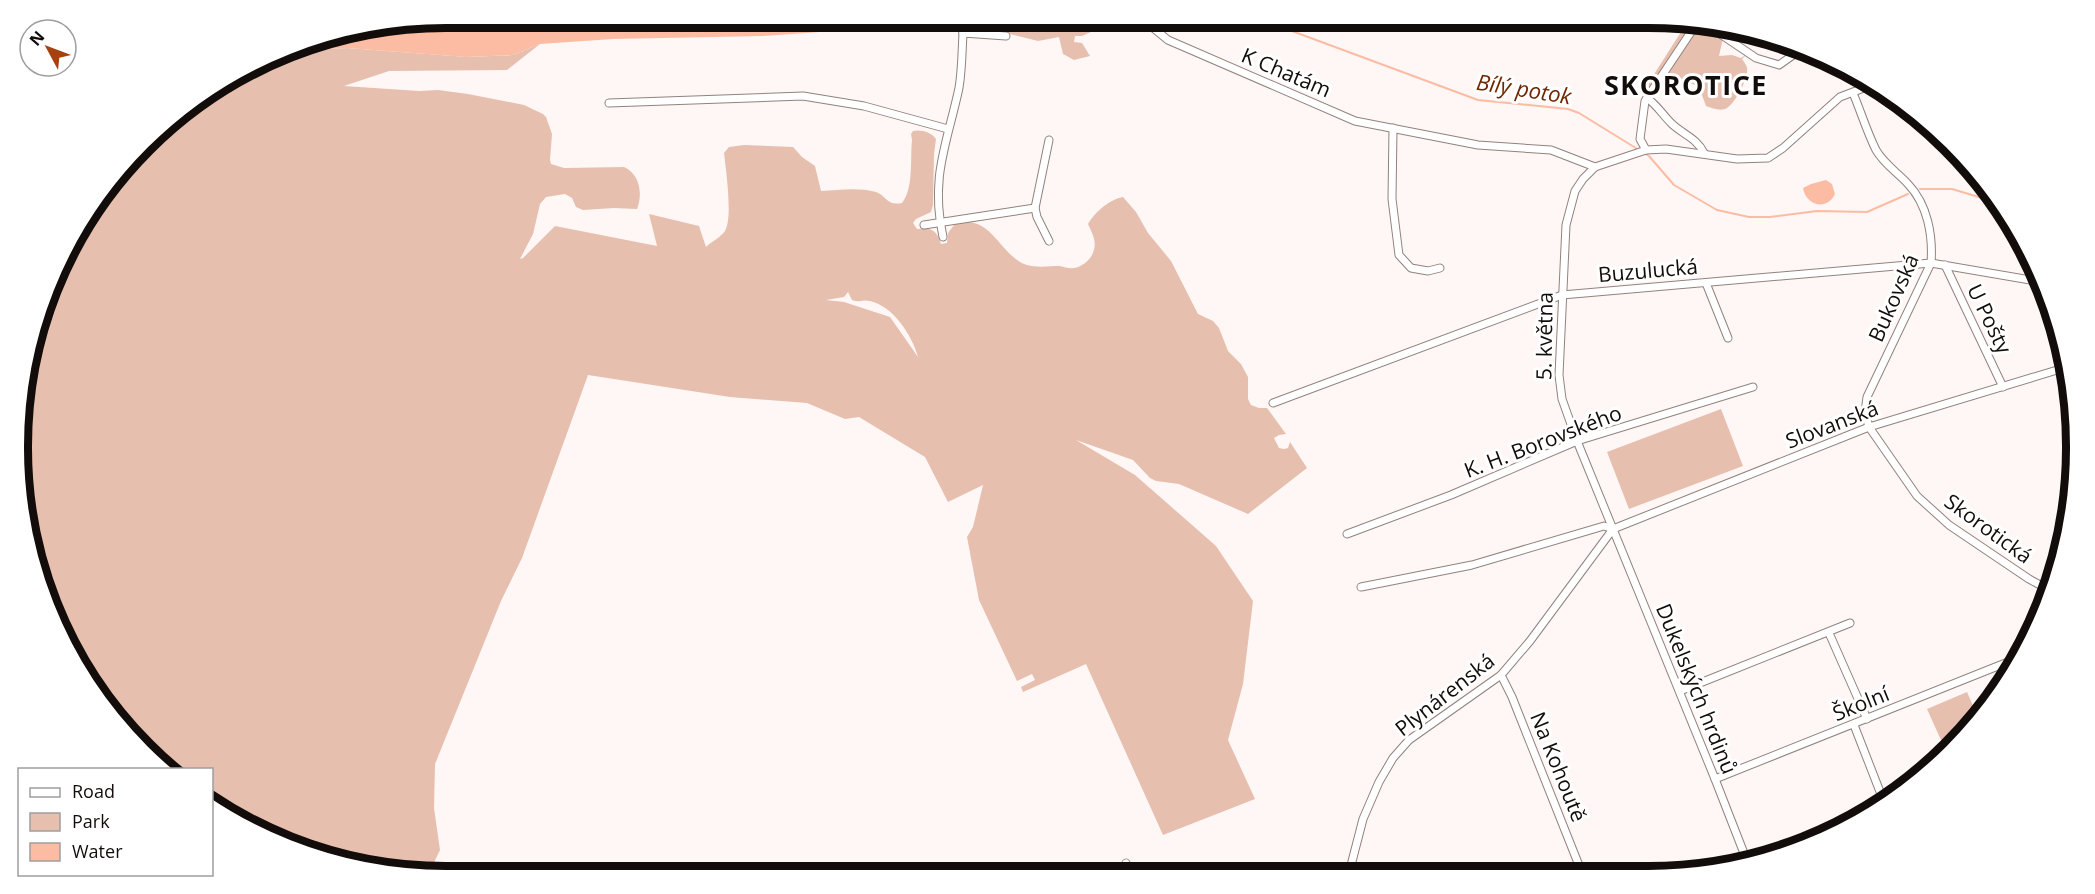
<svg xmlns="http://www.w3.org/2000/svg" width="2095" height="894" font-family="'Open Sans',sans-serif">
<rect width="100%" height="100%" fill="#fef7f5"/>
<g fill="#e6bfaf" fill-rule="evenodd">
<path d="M984,18H1118V20L1082,36H1075L1074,42L1082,43L1090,56L1074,60L1063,54L1059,37L1038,41L986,28Z"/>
<path d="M1658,20L1692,25L1649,88L1644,90L1681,32L1668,23Z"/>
<path d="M1698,26L1708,28L1723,38L1719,56L1732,55L1741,58L1747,54L1742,59C1744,62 1746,64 1747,68C1749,78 1734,106 1725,109C1719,111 1712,108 1706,106L1699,87L1667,72Z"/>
<path d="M540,44L507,70L389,71L344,86L419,91L438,90L468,94L524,105L543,114L546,117L552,134L550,160L551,164L564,168L624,167C640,174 643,194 637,209L614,208L583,210L576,207L572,198L565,194L546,197L540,204L533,234L520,259L523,258L555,226L657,246L649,214L699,226L706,247C711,242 721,237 725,231C733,218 726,170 724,153L729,147L744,145L793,147L802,157L815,166L821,191C838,190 859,187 876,192C887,196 886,206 902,203C914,188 910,158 912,140L911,134L913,131C920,129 932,132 936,139L934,154L933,205L931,212L916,219L913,223L917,229C931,227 937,230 941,244L947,243L948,233L954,225C990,210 1000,257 1027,265C1037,268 1050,266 1060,266C1065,267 1069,269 1074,268C1081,267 1089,261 1092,255C1098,243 1093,235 1088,224C1095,212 1110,199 1123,197L1136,212L1148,233L1171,261L1198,314L1213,321L1219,328L1228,351L1241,364L1248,377V399L1251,405L1259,408H1267L1286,434L1279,435L1274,438L1279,448L1284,449L1288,448L1290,442L1307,468L1248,514L1179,484L1156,481L1150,478L1133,460L1076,440L1135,475L1216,546L1253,601L1243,684L1228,740L1255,799L1163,835L1086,664L1023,692L1021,687L1035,680L1032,674L1017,681L979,600L967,537L973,527L983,485L948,502L925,457L859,417L845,419L807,403L730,397L588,375L522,558L501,601L435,764L434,808L440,850L429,873L309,853L233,819L212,803V770L164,769L75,661L26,530L18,447L26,364L76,232L164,124L233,75L289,50L293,51L347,48L467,57L513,55ZM848,292L852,300C858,303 863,299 870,301C893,306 912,335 918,357L890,317L844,302L826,300L844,297Z"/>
<path d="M1721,409L1743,466L1629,509L1607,452Z"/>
<path d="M1967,692L1977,715L1945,749L1927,709Z"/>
</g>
<g fill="#fcbca3">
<path d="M447,18H947L941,27L932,30H849L763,36L613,39L540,44L513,55L466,57L347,48L292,51L289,50L309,41Z"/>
<path d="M1826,180L1832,184L1835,194C1827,211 1806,206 1803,188L1811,184Z"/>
</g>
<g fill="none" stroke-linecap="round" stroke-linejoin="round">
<g stroke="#fcbca3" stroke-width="2">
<path d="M967,18L982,20L988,18"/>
<path d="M1257,18L1478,100L1568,109L1579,113L1639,150"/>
<path d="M1644,153L1649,156L1674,185L1717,210L1749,217H1770L1817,211L1867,212L1908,194"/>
<path d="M1920,189H1952L1999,203"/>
</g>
<g stroke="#92827d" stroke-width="9">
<g id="street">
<path d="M960,18L963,33L1006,36"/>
<path d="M1141,18L1168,40L1355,121L1478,145L1551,150L1595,167"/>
<path d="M1713,29L1756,58L1779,65L1803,48"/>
<path d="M1828,60L1866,88"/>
<path d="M1853,93C1861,112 1867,132 1876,150C1884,164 1897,172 1908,184C1928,205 1933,236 1931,263L1867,397L1865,412L1869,427L1917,496L1949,525L2029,579L2051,591"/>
<path d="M1647,98C1657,105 1662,114 1671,123C1682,134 1697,138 1704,153"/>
<path d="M609,103L803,96L864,106L948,129"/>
<path d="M1393,128L1392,199L1399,255L1411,268L1428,271L1440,268"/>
<path d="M1049,140L1035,208L1037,217L1049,241"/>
<path d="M1646,150L1640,139L1645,101L1695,26"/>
<path d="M924,225L1035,208"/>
<path d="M943,237C930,177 947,144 959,88C962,70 962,51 963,33"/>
<path d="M1945,265L2003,387"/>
<path d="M1706,283L1728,338"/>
<path d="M1273,403L1562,295L1931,263L2042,282"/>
<path d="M1613,529L1869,427L2067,367"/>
<path d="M1347,534L1451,495L1577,441L1753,387"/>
<path d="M1361,587L1472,565L1604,526L1613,529"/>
<path d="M1829,633L1867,719"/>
<path d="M1501,675L1512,697L1582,873"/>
<path d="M1680,691L1850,623"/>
<path d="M1854,725L1884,802"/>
<path d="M1715,779L2018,658"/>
<path d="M1747,861L1715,779L1577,441L1562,399L1559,375L1566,225L1575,191L1583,179L1595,167L1646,150L1666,149L1737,159L1768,158L1783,148L1840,97L1874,84"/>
<path d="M1126,863L1131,874"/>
<path d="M1349,873L1363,819L1379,782L1393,758L1409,740L1501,675L1530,641L1613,529"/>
</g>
</g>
<use href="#street" stroke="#fff" stroke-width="7"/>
</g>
<g text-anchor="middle" stroke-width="6" stroke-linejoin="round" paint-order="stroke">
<g font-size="21" fill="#120d0b" stroke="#fff">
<text transform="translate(1286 73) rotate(23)" y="7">K Chatám</text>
<text transform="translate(1648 271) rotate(-5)" y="7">Buzulucká</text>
<text transform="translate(1894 298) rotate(-66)" y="7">Bukovská</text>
<text transform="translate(1989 319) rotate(64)" y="7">U Pošty</text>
<text transform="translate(1545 336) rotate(-89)" y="7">5. května</text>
<text transform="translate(1832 425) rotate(-21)" y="7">Slovanská</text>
<text transform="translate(1543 442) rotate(-21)" y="7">K. H. Borovského</text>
<text transform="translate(1988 529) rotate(36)" y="7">Skorotická</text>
<text transform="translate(1696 689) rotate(68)" y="7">Dukelských hrdinů</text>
<text transform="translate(1445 695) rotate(-38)" y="7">Plynárenská</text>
<text transform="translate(1861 704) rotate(-22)" y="7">Školní</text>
<text transform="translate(1558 767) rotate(68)" y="7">Na Kohoutě</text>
</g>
<g font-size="22" font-style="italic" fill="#702701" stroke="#fff">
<text transform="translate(1524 89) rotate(9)" y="8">Bílý potok</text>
</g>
<g font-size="27" font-weight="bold" letter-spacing="1.5" fill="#120d0b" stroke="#fff">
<text x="1686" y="95">SKOROTICE</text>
</g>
</g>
<path d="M0 0H2095V894H0ZM446 28H1648A418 418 0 0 1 2066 446V448A418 418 0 0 1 1648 866H446A418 418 0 0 1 28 448V446A418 418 0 0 1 446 28Z" fill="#fff" fill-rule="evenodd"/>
<path fill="none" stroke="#120d0b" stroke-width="8" d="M446 28H1648A418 418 0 0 1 2066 446V448A418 418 0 0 1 1648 866H446A418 418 0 0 1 28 448V446A418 418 0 0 1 446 28Z"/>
<rect x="18" y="768" width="195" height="108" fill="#ffffff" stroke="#a09e9d" stroke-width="1.5"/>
<rect x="30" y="788" width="30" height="9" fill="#ffffff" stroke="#a09e9d" stroke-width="1.5"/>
<text x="72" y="798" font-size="18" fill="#120d0b">Road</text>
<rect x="30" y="813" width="30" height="18" fill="#e6bfaf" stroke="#a09e9d" stroke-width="1.5"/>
<text x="72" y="828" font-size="18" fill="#120d0b">Park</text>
<rect x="30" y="843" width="30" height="18" fill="#fcbca3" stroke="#a09e9d" stroke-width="1.5"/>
<text x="72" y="858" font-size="18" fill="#120d0b">Water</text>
<g transform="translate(48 48) rotate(311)"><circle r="28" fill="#ffffff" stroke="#a09e9d" stroke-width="1.5"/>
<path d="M0-4.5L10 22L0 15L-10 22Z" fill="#a6420f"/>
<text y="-9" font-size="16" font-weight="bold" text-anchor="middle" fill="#120d0b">N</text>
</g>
</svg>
